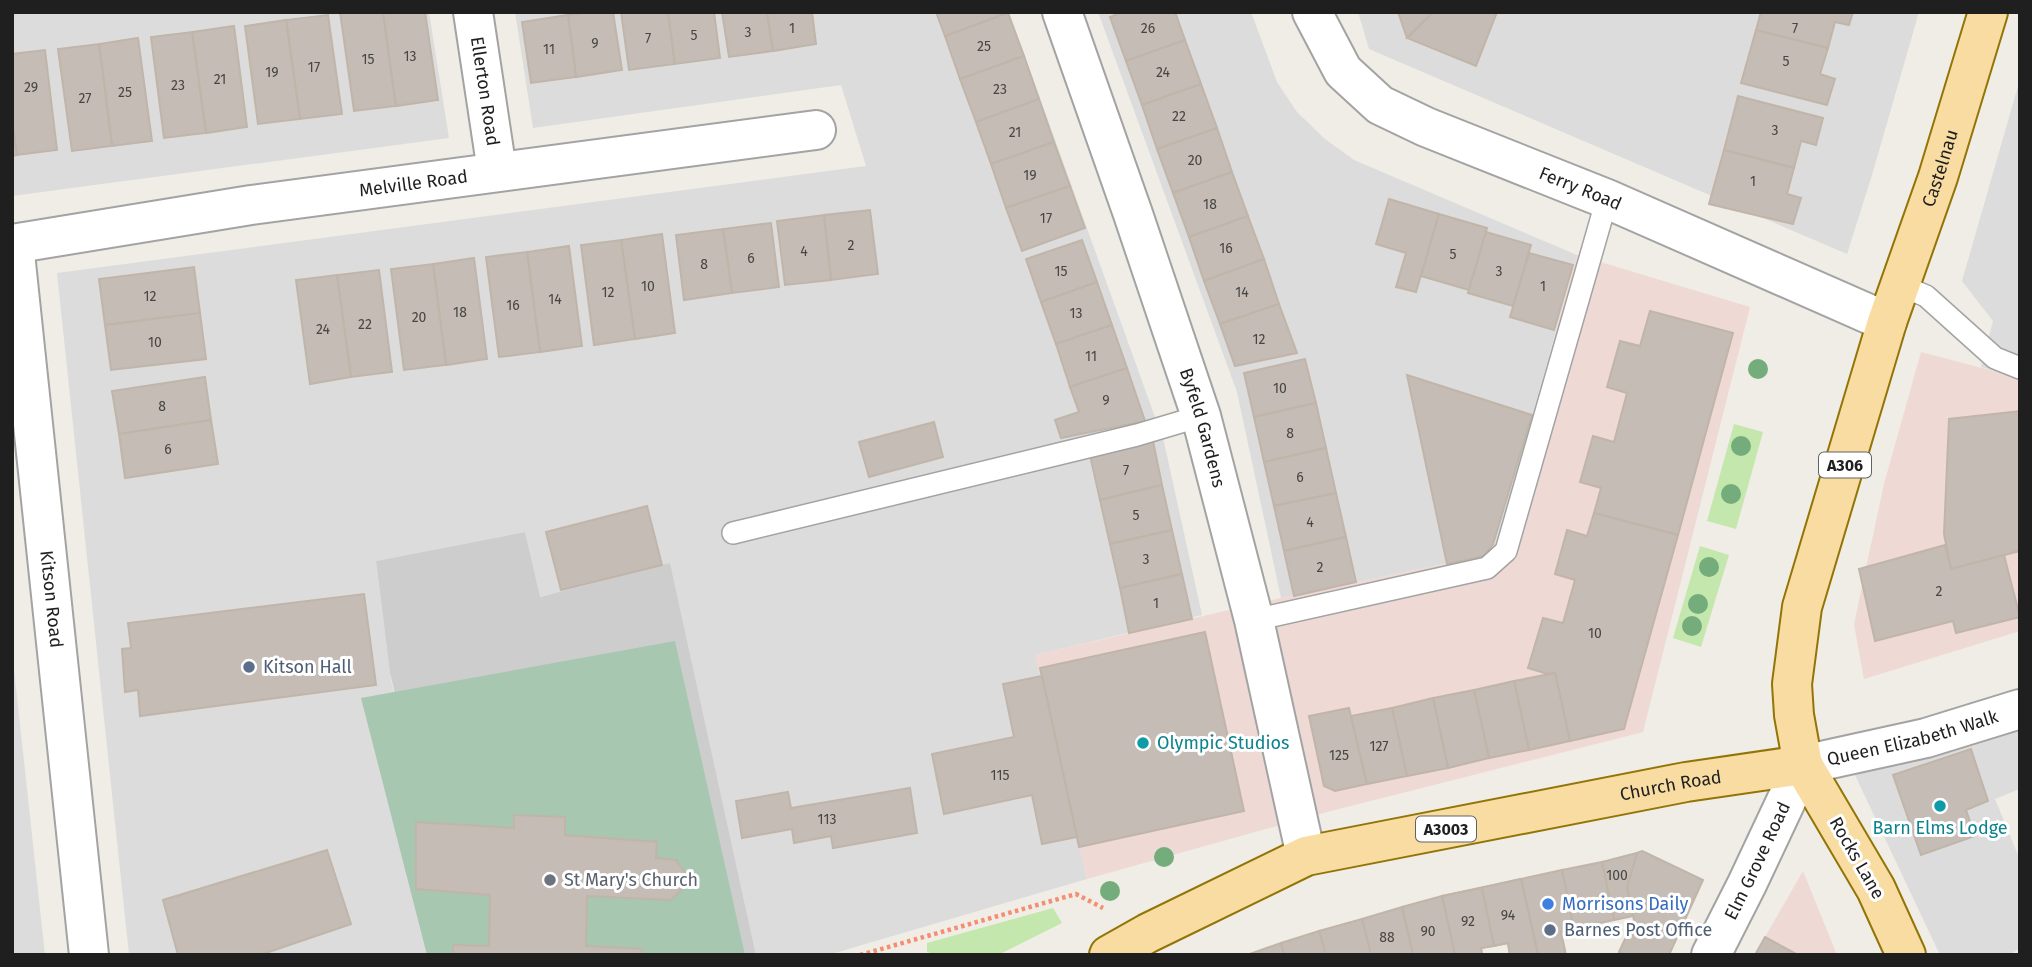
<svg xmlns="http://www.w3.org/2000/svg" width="2032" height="967" font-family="'Fira Sans',sans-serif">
<rect width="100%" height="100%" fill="#efede5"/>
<g fill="#dddcdc">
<path d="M12,12H429L449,138L12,196Z"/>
<path d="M515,12H1009L1164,442L1202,615L1036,655L1087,879L828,955H756L670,564L539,597L525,532L376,561L391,680L423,812L441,955H129L57,273L866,166L841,85L533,128Z"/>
<path d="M1098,12H1251L1277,82L1297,112L1325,139L1354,160L1577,255L1496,546L1487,555L1281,598L1237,392Z"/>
<path d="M1358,12H1919L1872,175L1847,254L1369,49Z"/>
<path d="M2020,79V378L1981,367L1993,321L1962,281Z"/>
<path d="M12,651L45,955H12Z"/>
<path d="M2020,723V789L1995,799L2020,860V948L2010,955H1940L1855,775Z"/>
</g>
<g fill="#efd9d5">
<path d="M1577,255L1750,307L1643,732L1327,812L1087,879L1035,655L1281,598L1487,555L1497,546Z"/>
<path d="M1921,352L2020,378V631L1864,679L1854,624L1884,484Z"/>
<path d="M1803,871L1837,955H1755L1765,937Z"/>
</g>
<path fill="#cdcdcd" d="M525,532L540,597L670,563L756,955H441L423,812L390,673L376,561Z"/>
<g fill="#c4e7ad">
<path d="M1734,424L1763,432L1736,529L1707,521Z"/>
<path d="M1700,546L1729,555L1701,647L1673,638Z"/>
<path d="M1053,908L1062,923L998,955H937L927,952V943Z"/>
</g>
<path fill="#a7c7b0" d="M675,641L745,955H427L361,698Z"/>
<g fill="#c4bcb5" stroke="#c0b5a8" stroke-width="2">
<path d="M340,12H383L396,106L354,111Z"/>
<path d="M383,12H425L438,100L396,106Z"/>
<path d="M589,12H613L622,70L576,77L568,15Z"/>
<path d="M621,12H668L675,64L629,70Z"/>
<path d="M668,12H714L720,58L675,64Z"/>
<path d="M722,12H767L773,51L729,57Z"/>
<path d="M767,12H812L816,44L773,51Z"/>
<path d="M936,12H1007L1008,13L945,36Z"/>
<path d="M1122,12H1175L1185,40L1126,61L1110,17Z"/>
<path d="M1398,12H1433L1407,38Z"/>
<path d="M1433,12H1497L1476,66L1407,38Z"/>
<path d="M1761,12H1853L1849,25L1835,22L1828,48L1756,30Z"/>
<path d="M1008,13L1024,56L960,79L945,36Z"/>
<path d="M328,15L342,114L300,119L286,20Z"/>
<path d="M568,15L576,77L531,83L522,22Z"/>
<path d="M286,20L300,119L258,124L245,26Z"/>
<path d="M234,26L247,127L206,133L192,32Z"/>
<path d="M1756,30L1828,48L1820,74L1835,79L1827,105L1741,83Z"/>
<path d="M192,32L206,133L164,138L151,37Z"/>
<path d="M138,38L152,141L112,146L99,44Z"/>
<path d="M1185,40L1201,84L1142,105L1126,61Z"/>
<path d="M99,44L112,146L72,151L58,49Z"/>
<path d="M45,50L57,150L17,155L12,121V54Z"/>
<path d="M1024,56L1039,99L976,122L960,79Z"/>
<path d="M1201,84L1217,128L1157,149L1142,105Z"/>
<path d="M1738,96L1823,118L1816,145L1801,141L1794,168L1724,150Z"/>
<path d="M1039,99L1054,142L991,164L976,122Z"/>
<path d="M12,121L17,155L12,156Z"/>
<path d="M1217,128L1232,172L1173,193L1157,149Z"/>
<path d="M1054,142L1070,186L1006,208L991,164Z"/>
<path d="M1724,150L1794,168L1787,194L1801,198L1793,224L1709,204Z"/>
<path d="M1232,172L1248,216L1189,237L1173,193Z"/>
<path d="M1070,186L1085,228L1022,251L1006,208Z"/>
<path d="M1389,199L1439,214L1416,292L1396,287L1406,253L1376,244Z"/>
<path d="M870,210L878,274L831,280L824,215Z"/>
<path d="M1439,214L1487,228L1469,290L1421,276Z"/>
<path d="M824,215L831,280L785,285L777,221Z"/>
<path d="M1248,216L1264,259L1204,281L1189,237Z"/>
<path d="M771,223L779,287L732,293L723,229Z"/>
<path d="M723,229L732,293L684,300L676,235Z"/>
<path d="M1486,232L1531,245L1513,306L1468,293Z"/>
<path d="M662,234L675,333L635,339L621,240Z"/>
<path d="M621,240L635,339L594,345L581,245Z"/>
<path d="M1082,240L1097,282L1041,302L1026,259Z"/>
<path d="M569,246L582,346L540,352L527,252Z"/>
<path d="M527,252L540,352L499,357L486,257Z"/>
<path d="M1529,253L1573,265L1554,330L1510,317Z"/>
<path d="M474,258L487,359L446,365L433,264Z"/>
<path d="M1264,259L1279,304L1220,324L1204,281Z"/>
<path d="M433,264L446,365L404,370L391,269Z"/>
<path d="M194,267L200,313L105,325L99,279Z"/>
<path d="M379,270L392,372L351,377L337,275Z"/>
<path d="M337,275L351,377L310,384L296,280Z"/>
<path d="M1097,282L1112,325L1056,344L1041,302Z"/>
<path d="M1279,304L1297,353L1235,366L1220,324Z"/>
<path d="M1650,311L1733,333L1678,535L1594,513L1601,488L1580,482L1593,436L1614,442L1627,393L1607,387L1620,341L1640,346Z"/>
<path d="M200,313L206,359L111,370L105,325Z"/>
<path d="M1112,325L1127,368L1070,387L1056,344Z"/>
<path d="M1305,359L1316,403L1254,417L1244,373Z"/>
<path d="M1127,368L1145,421L1061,438L1055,420L1079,412L1070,387Z"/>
<path d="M1407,375L1532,415L1493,544L1484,556L1447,564Z"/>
<path d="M205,377L211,420L119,434L112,391Z"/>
<path d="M1316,403L1326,448L1264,462L1254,417Z"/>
<path d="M2020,411V551L1951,569L1944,534L1949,419Z"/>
<path d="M211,420L218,464L125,478L119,434Z"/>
<path d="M934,422L943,457L869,477L859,442Z"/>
<path d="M1153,441L1162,485L1100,500L1090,455Z"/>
<path d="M1326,448L1336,493L1274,506L1264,462Z"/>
<path d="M1162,485L1172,530L1110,544L1100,500Z"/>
<path d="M1336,493L1346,537L1284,551L1274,506Z"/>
<path d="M647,506L662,565L561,590L546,532Z"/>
<path d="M1594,513L1678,535L1624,729L1570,741L1555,673L1548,674L1528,668L1543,618L1563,623L1575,580L1555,574L1567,530L1587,536Z"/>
<path d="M1172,530L1182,574L1120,588L1110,544Z"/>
<path d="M1346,537L1356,582L1294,596L1284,551Z"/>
<path d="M1945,545L1951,569L2004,555L2020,617L1956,633L1953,621L1875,641L1859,569Z"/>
<path d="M1182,574L1192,619L1129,633L1120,588Z"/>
<path d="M364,594L376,685L140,716L138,690L125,692L122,649L131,648L128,623Z"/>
<path d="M1205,632L1244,811L1079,847L1040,668Z"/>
<path d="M1555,673L1570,741L1529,750L1514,681Z"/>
<path d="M1042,676L1077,837L1042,844L1032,795L944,814L932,754L1014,737L1003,684Z"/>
<path d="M1514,681L1529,750L1489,758L1474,690Z"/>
<path d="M1474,690L1489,758L1448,768L1433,698Z"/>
<path d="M1433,698L1448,768L1407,776L1392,708Z"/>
<path d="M1349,708L1367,784L1335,791L1324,786L1309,716Z"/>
<path d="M1392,708L1407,776L1367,784L1351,716Z"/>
<path d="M1971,749L1988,801L1966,810L1975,836L1921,855L1893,775Z"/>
<path d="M910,788L917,833L833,848L831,836L794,843L792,829L742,838L736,801L788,792L791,808Z"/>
<path d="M514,815L565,817V835L657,842L656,858L676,860L685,873L683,888L671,900L587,896L586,946L642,949L641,955H453V945L489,946L490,895L416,889V822L514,828Z"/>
<path d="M327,850L351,924L260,955H178L163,900Z"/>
<path d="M1642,851L1703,880L1669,955H1626L1619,952L1634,920L1627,887L1637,853Z"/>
<path d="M1637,853L1627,887L1633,916L1614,920L1602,862Z"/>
<path d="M1602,862L1614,920L1574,929L1562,870Z"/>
<path d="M1562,870L1574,929L1561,932L1566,955H1538L1521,879Z"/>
<path d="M1521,879L1538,955H1510L1508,943L1494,946L1482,888Z"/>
<path d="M1521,879L1538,955H1510L1508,943L1481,948L1482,955H1455L1442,896Z"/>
<path d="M1482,888L1494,946L1481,948L1482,955H1455L1442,896Z"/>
<path d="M1442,896L1455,955H1413L1402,907Z"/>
<path d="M1402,907L1413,955H1371L1362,919Z"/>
<path d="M1362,919L1371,955H1326L1319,931Z"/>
<path d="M1319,931L1326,955H1284L1281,943Z"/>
<path d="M1765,937L1798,955H1755Z"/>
<path d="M1281,943L1284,955H1247Z"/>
</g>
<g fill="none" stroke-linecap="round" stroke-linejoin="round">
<g stroke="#a3a3a3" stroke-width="24">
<g id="service">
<path d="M1900,285L1926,296L1995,358L2020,368"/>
<path d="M733,533L1137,435L1201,416"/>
<path d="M1254,620L1487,568L1506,551L1607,199"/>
</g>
</g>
<g stroke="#a3a3a3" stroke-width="42">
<g id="minor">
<path id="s1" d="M473,12L497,171"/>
<path id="s2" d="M1062,12L1133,214L1201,416L1254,620L1306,856"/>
<path id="s3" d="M12,244L251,205L816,130"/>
<path id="s4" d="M14,244L89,955"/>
<path id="s5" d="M1711,955L1747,884L1803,765L1926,738L2020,709"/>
</g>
</g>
<g stroke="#a3a3a3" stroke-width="42">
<g id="tertiary">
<path id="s6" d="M1312,12L1343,71L1380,105L1426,127L1607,199L1887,322"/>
</g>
</g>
<g stroke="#937406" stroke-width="42">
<g id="primary">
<path id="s7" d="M1109,955L1148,933L1306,856L1686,782L1803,765"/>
<path id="s8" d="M1906,955L1876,889L1803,765L1794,715L1792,684L1802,607L1887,322L1938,177L1988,12"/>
</g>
</g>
<path stroke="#f48d71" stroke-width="4.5" stroke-dasharray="3.5 3.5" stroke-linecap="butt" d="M860,955L1076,894L1103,908"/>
<use href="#service" stroke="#fff" stroke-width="21"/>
<use href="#minor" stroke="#fff" stroke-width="38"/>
<use href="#tertiary" stroke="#fff" stroke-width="38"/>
<use href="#primary" stroke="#f8dca1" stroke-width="38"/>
</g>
<g fill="#74ad7b">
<circle cx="1758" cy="369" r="10"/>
<circle cx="1741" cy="446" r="10"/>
<circle cx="1731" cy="494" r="10"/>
<circle cx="1709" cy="567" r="10"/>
<circle cx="1698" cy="604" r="10"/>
<circle cx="1692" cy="626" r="10"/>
<circle cx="1164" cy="857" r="10"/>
<circle cx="1110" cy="891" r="10"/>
</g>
<g fill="#5c6f8a" stroke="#fff" stroke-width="2.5">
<circle cx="249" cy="667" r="7"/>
<circle cx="1550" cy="930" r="7"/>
</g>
<g fill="#0f9aa8" stroke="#fff" stroke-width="2.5">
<circle cx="1143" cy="743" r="7"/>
<circle cx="1940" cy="806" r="7"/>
</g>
<circle fill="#6b7280" stroke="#fff" stroke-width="2.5" cx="550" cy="880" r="7"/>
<circle fill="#3f7fe0" stroke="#fff" stroke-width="2.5" cx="1548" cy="904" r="7"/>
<g text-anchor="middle" stroke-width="6" stroke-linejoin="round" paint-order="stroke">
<g font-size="14" fill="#484644">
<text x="792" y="33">1</text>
<text x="1148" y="33">26</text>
<text x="1795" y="33">7</text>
<text x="748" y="37">3</text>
<text x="694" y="40">5</text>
<text x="648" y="43">7</text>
<text x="595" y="48">9</text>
<text x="984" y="51">25</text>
<text x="549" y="54">11</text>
<text x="410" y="61">13</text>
<text x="368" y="64">15</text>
<text x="1786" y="66">5</text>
<text x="314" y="72">17</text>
<text x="272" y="77">19</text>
<text x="1163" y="77">24</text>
<text x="220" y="84">21</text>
<text x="178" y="90">23</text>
<text x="31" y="92">29</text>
<text x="1000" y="94">23</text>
<text x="125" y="97">25</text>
<text x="85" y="103">27</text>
<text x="1179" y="121">22</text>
<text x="1775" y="135">3</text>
<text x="1015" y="137">21</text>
<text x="1195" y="165">20</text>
<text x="1030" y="180">19</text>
<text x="1753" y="186">1</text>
<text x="1210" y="209">18</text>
<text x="1046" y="223">17</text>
<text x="851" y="250">2</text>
<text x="1226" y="253">16</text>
<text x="804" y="256">4</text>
<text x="1453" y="259">5</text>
<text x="751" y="263">6</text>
<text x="704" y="269">8</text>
<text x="1061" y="276">15</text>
<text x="1499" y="276">3</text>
<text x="648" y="291">10</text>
<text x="1543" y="291">1</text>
<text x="608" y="297">12</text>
<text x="1242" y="297">14</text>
<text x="150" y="301">12</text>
<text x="555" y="304">14</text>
<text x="513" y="310">16</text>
<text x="460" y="317">18</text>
<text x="1076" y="318">13</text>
<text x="419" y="322">20</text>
<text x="365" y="329">22</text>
<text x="323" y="334">24</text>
<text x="1259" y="344">12</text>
<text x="155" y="347">10</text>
<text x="1091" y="361">11</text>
<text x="1280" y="393">10</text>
<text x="1106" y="405">9</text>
<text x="162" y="411">8</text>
<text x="1290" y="438">8</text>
<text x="168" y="454">6</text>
<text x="1126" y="475">7</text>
<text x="1300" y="482">6</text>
<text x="1136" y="520">5</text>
<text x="1310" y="527">4</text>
<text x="1146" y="564">3</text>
<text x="1320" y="572">2</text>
<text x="1939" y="596">2</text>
<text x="1156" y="608">1</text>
<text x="1595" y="638">10</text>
<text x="1379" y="751">127</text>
<text x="1339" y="760">125</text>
<text x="1000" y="780">115</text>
<text x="827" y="824">113</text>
<text x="1617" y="880">100</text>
<text x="1508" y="920">94</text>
<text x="1468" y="926">92</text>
<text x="1428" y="936">90</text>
<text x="1387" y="942">88</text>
</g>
<g fill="#fff" stroke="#626262" stroke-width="2">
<rect x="1819" y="452.5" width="52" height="25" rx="5"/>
<rect x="1416" y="816.5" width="60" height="25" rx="5"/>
</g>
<g font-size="16" font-weight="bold" fill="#1f1f1f">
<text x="1845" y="471">A306</text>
<text x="1446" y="835">A3003</text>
</g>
<g font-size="18" fill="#1f1f1f" stroke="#fff">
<text dy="6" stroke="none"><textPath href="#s1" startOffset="80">Ellerton Road</textPath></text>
<text dy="6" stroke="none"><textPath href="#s8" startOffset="836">Castelnau</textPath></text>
<text dy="6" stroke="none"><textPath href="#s3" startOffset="406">Melville Road</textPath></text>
<text dy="6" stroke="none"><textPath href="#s6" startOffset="334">Ferry Road</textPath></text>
<text dy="6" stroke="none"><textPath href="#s2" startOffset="439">Byfeld Gardens</textPath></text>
<text dy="6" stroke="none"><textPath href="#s4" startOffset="357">Kitson Road</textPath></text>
<text dy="6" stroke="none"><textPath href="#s5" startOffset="324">Queen Elizabeth Walk</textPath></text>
<text dy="6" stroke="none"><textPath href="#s7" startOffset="592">Church Road</textPath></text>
<text transform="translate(1857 858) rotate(60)" y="6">Rocks Lane</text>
<text dy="6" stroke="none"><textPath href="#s5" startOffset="105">Elm Grove Road</textPath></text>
</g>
<g font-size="18" fill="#4e5e75" stroke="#fff" text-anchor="start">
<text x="263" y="673">Kitson Hall</text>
<text x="1564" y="936">Barnes Post Office</text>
</g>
<g font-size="18" fill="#0d838f" stroke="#fff" text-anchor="start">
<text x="1157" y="749">Olympic Studios</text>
<text x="1940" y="834" text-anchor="middle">Barn Elms Lodge</text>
</g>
<g font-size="18" fill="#5b616d" stroke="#fff" text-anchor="start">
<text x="564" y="886">St Mary's Church</text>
</g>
<g font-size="18" fill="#366cbe" stroke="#fff" text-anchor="start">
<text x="1562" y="910">Morrisons Daily</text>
</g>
</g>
<rect width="2032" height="967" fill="none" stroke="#1f1f1f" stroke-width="28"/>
</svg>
